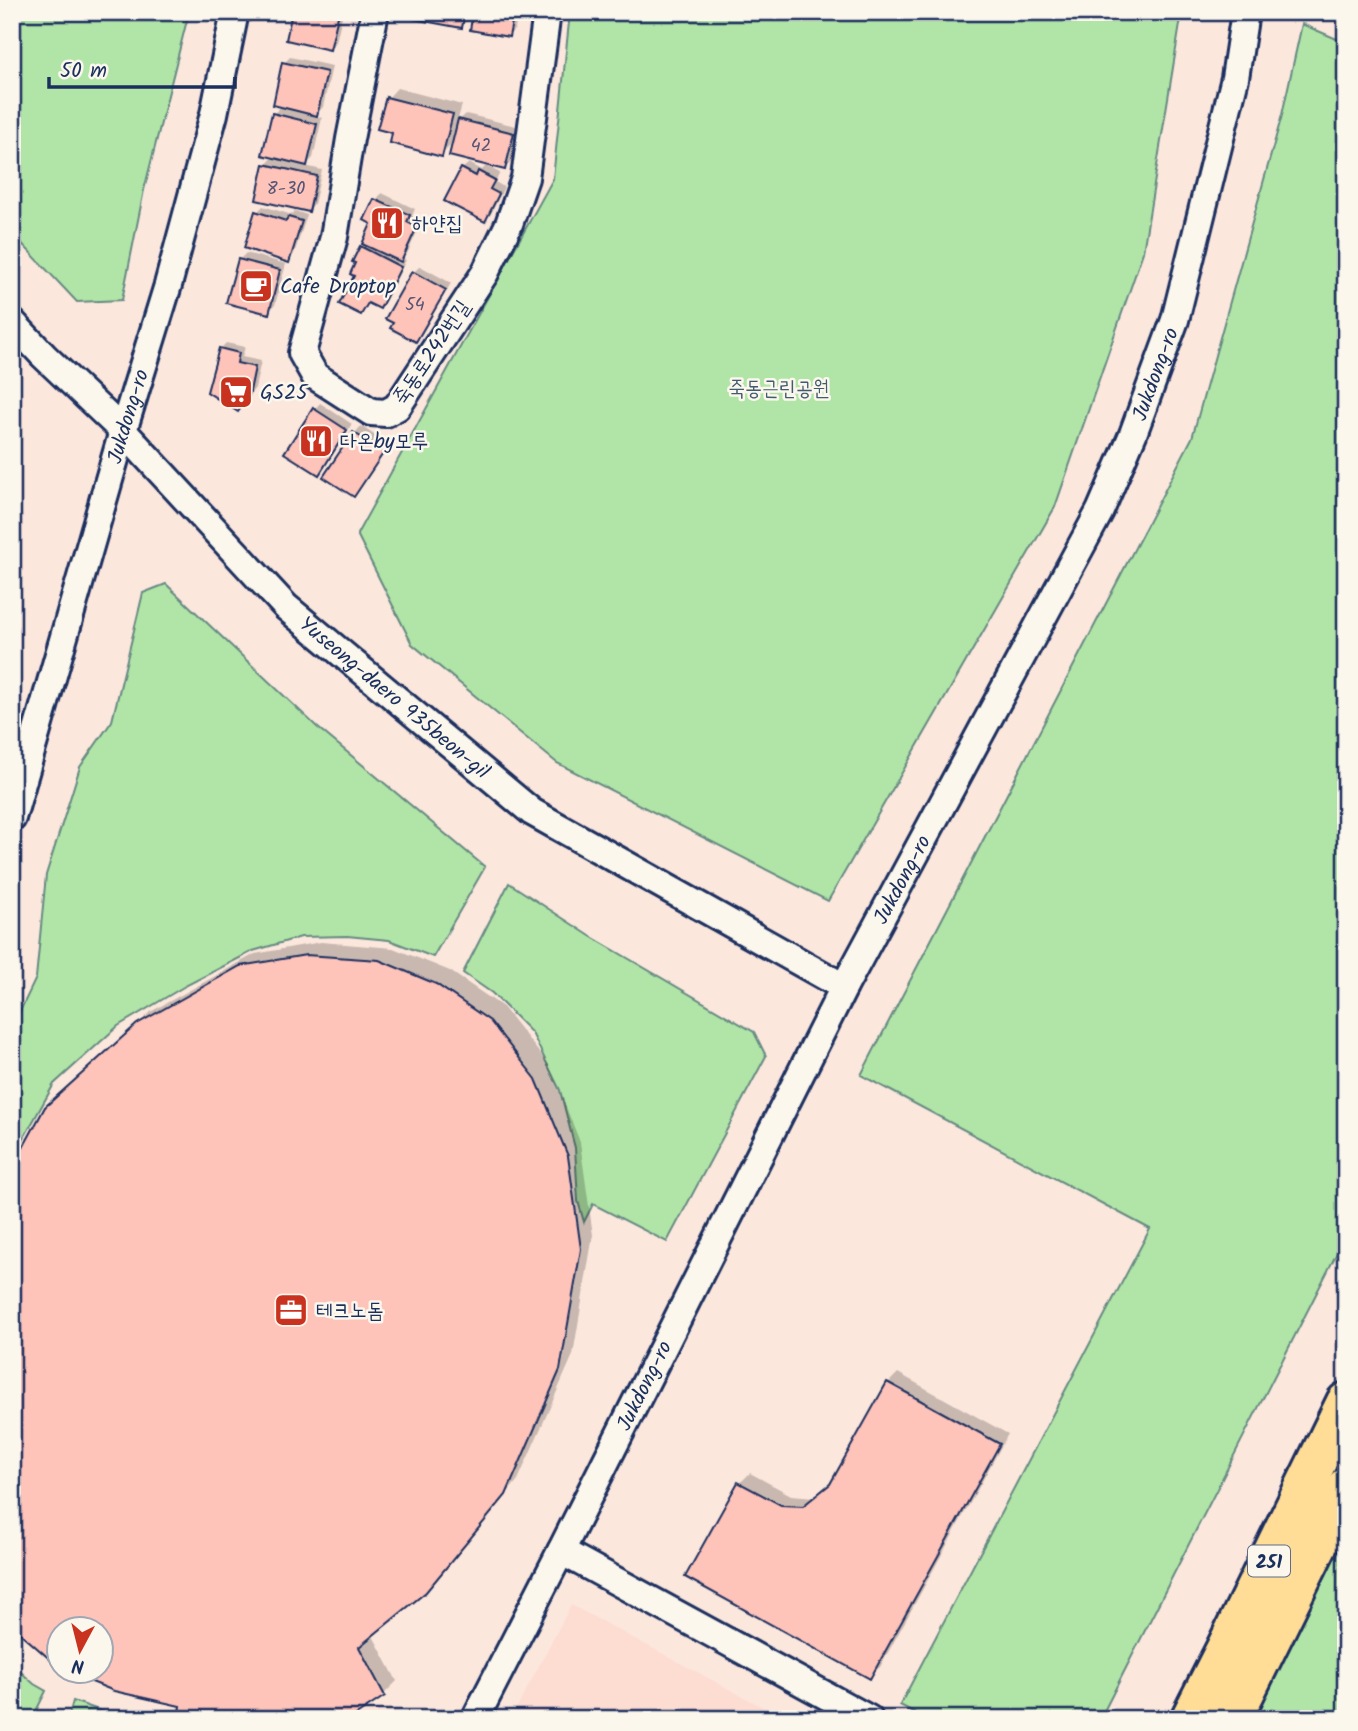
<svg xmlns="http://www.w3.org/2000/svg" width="1358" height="1731" font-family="Kalam,'Poor Story',sans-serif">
<rect width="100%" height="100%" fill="#fce7dd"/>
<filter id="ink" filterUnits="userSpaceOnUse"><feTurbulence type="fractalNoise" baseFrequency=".0143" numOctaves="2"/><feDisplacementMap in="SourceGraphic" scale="14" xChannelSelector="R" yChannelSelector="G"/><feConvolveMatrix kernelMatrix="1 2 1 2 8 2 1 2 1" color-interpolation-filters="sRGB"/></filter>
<g filter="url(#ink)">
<path fill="#fddcd2" d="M571,1605L785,1719H511Z"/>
<g fill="#b1e5a7" stroke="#668a82" stroke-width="2">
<path d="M12,12H189L144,190L122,300L77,302L12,233Z"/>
<path d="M570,12H1182L1143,252L1055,507L828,901L557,763L412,644L357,534L553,179Z"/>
<path d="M1302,24L1346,43V1235L1100,1719H927L900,1705L1150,1229L861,1075L1192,438L1282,115Z"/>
<path d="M166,584L317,727L485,867L433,957L389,940L347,936L301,937L253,951L185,986L118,1026L54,1084L12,1159V1028L36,978L46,875L80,767L112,721L143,593Z"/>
<path d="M509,883L590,936L754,1032L766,1056L667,1242L593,1204L584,1222L578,1201L575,1148L560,1090L532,1033L492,993L463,973Z"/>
<path d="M1346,1517V1719H1247Z"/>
<path d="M12,1664L34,1684L46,1691L32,1719H12Z"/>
<path d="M73,1701L124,1719H68Z"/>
</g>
<g fill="#0003">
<path d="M294,12H343L336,42L330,49Z"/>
<path d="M416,12H469L468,19L461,26Z"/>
<path d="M475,12H518L515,29L509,35Z"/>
<path d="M290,57L332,66L323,107L315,116L322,118L313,158L305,166L322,170L314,204L308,210L266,165L274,156L273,114L282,106L284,63Z"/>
<path d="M397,88L462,105L457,122L466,114L520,127L511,162L505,168L454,142L441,155L394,132L388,98Z"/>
<path d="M469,163L482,170L486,166L500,173L495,182L504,187L491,214L484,220L462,169Z"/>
<path d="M382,193L415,209L412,216L422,221L407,254L402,258L406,260L386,300L379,306L370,302L361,313L356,275L361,247L365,243L374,223L366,219L376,200Z"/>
<path d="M263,206L292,215L295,211L307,215L294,254L288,261L257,212Z"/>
<path d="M246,253L286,264L275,305L268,312L239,260Z"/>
<path d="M420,266L451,283L422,334L416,340L414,272Z"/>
<path d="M226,343L245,347L242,357L261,361L255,388L238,410L220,349Z"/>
<path d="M320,403L352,424L325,466L314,410Z"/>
<path d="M361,426L389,445L360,488L326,476L355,433Z"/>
<path d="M321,942L393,948L450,971L503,1007L549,1065L580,1142L593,1235L573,1355L518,1480L439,1576L372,1634L397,1681L384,1694L182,1705L115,1689L71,1672H102V1630L60,1094L152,1011L255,954Z"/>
<path d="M898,1373L1008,1434L880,1667L870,1676L688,1576L740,1483L750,1473L791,1495L815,1497L834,1482L888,1383Z"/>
</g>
<g fill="#fec3b9" stroke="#1b2f5e" stroke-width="2">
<path d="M292,12H339L330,50L286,40Z"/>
<path d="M414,12H465L462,28L413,19Z"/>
<path d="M473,12H514L509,37L470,30Z"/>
<path d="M282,62L327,72L317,116L273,105Z"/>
<path d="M386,97L453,114L442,157L390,143L392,133L377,129Z"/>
<path d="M272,113L317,124L307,166L262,155Z"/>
<path d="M458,119L514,133L505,170L449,156Z"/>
<path d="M264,164L317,176L309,212L256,200Z"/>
<path d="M461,168L476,176L478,171L495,180L490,189L499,194L485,222L444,201Z"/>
<path d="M374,199L410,215L407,222L417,227L401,262L362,244L371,224L364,220Z"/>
<path d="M255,211L286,221L288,217L302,221L289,263L244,248Z"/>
<path d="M360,246L401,267L380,309L368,303L361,315L339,304L354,276L350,274L355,263L352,262Z"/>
<path d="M238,259L280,270L269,314L226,303Z"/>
<path d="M412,271L446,290L416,342L390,328L393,323L385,319Z"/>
<path d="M219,348L239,353L237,363L255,367L249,396L238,412L207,392Z"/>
<path d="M313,408L347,430L319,475L284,453Z"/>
<path d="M353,432L384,452L354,497L323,477Z"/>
<path d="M306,955L379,960L436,984L490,1021L536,1079L568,1156L581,1249L560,1370L506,1495L426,1592L359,1647L385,1696L350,1719H178L180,1706L114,1691L67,1672H102V1630H60V1668L12,1626V1168L45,1107L137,1024L240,966Z"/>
<path d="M887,1382L1000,1444L870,1679L685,1577L738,1482L781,1505L803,1506L830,1484Z"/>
</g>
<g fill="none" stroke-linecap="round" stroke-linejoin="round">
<g stroke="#1b2f5e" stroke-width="32">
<g id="minor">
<path d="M375,12L350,139L334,237L302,353L315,376L371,412L386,413L397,407L485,273L509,224L525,178L547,12"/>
<path id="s1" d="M12,322L44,356L123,431L286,607L532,812L844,987"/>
<path id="s2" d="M12,818L123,431L168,285L214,114L235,12"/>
<path d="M561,1551L869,1719"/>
<path id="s3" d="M475,1719L561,1551L844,987L1100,511L1133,434L1175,320L1235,78L1245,12"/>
</g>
</g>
<g stroke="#1b2f5e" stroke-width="44">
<g id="highway">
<path d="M1190,1719L1225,1650L1346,1402"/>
<path d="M1232,1719L1346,1487"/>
</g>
</g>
<use href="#minor" stroke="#fbf7ec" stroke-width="26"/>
<use href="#highway" stroke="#ffdd96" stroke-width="38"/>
</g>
</g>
<defs>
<g id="restaurant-square" transform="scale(1.75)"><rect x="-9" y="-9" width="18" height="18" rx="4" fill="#c8321e" stroke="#fbf7ec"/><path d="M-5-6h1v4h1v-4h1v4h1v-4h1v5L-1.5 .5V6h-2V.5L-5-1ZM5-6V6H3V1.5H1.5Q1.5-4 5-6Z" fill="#fff"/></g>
<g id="cafe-square" transform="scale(1.75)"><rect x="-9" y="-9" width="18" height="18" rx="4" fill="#c8321e" stroke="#fbf7ec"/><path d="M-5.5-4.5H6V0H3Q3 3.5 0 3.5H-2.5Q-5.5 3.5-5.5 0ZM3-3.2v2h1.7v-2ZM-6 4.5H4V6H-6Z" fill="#fff"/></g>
<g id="supermarket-square" transform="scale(1.75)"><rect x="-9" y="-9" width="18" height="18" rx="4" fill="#c8321e" stroke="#fbf7ec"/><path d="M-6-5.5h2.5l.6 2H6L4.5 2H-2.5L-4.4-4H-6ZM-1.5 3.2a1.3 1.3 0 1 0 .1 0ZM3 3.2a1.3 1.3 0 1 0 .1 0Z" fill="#fff"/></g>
<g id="office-square" transform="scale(1.75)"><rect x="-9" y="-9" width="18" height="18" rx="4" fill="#c8321e" stroke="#fbf7ec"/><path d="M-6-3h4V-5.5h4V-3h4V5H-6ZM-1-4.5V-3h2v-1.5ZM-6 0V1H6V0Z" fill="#fff"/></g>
</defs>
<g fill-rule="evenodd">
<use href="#restaurant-square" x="387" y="223"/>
<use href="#cafe-square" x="256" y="286"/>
<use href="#supermarket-square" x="236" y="392"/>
<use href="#restaurant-square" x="316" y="441"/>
<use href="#office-square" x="291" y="1310"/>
</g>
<g text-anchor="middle" stroke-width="5" stroke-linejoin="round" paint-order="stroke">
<g font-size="18" fill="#545475">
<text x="481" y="151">42</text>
<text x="286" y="194">8-30</text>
<text x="415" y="310">54</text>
</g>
<rect fill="#fbf7ec" stroke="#5e6b89" stroke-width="2" x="1248" y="1545.5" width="42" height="31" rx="5"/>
<g font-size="19" font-weight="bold" fill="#1b2f5e">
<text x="1269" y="1568">251</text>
</g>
<g font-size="21" fill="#1b2f5e" stroke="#fbf7ec" text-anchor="start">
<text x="412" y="230">하얀집</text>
<text x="280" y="293">Cafe Droptop</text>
<text x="260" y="399">GS25</text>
<text x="340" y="448">다온by모루</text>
<text x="316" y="1317">테크노돔</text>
</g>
<g font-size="21" fill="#1b2f5e" stroke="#fbf7ec">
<text transform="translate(431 352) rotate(-56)" y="7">죽동로242번길</text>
<text dy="7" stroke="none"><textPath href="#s3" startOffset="1508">Jukdong-ro</textPath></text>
<text dy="7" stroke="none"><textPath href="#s2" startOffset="418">Jukdong-ro</textPath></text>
<text dy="7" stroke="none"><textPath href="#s1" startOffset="537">Yuseong-daero 935beon-gil</textPath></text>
<text dy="7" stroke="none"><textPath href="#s3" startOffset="942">Jukdong-ro</textPath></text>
<text dy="7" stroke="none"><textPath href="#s3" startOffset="374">Jukdong-ro</textPath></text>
</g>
<g font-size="21" fill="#405c70" stroke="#fbf7ec">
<text x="779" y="395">죽동근린공원</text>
</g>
</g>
<rect width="1358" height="1731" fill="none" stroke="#fbf7ec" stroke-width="42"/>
<rect x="21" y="21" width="1316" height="1689" fill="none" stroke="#1b2f5e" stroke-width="2.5" filter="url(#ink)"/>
<g transform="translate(80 1650) rotate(187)"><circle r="33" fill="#fbf7ec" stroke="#a1a7b3" stroke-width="2"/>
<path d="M0-5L12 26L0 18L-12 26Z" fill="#c8321e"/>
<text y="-10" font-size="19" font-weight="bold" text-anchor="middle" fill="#1b2f5e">N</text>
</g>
<path d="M49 77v10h186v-10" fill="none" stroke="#1b2f5e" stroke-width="3.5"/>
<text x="60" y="77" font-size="21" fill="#1b2f5e" stroke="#fbf7ec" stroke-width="5" paint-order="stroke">50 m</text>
</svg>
